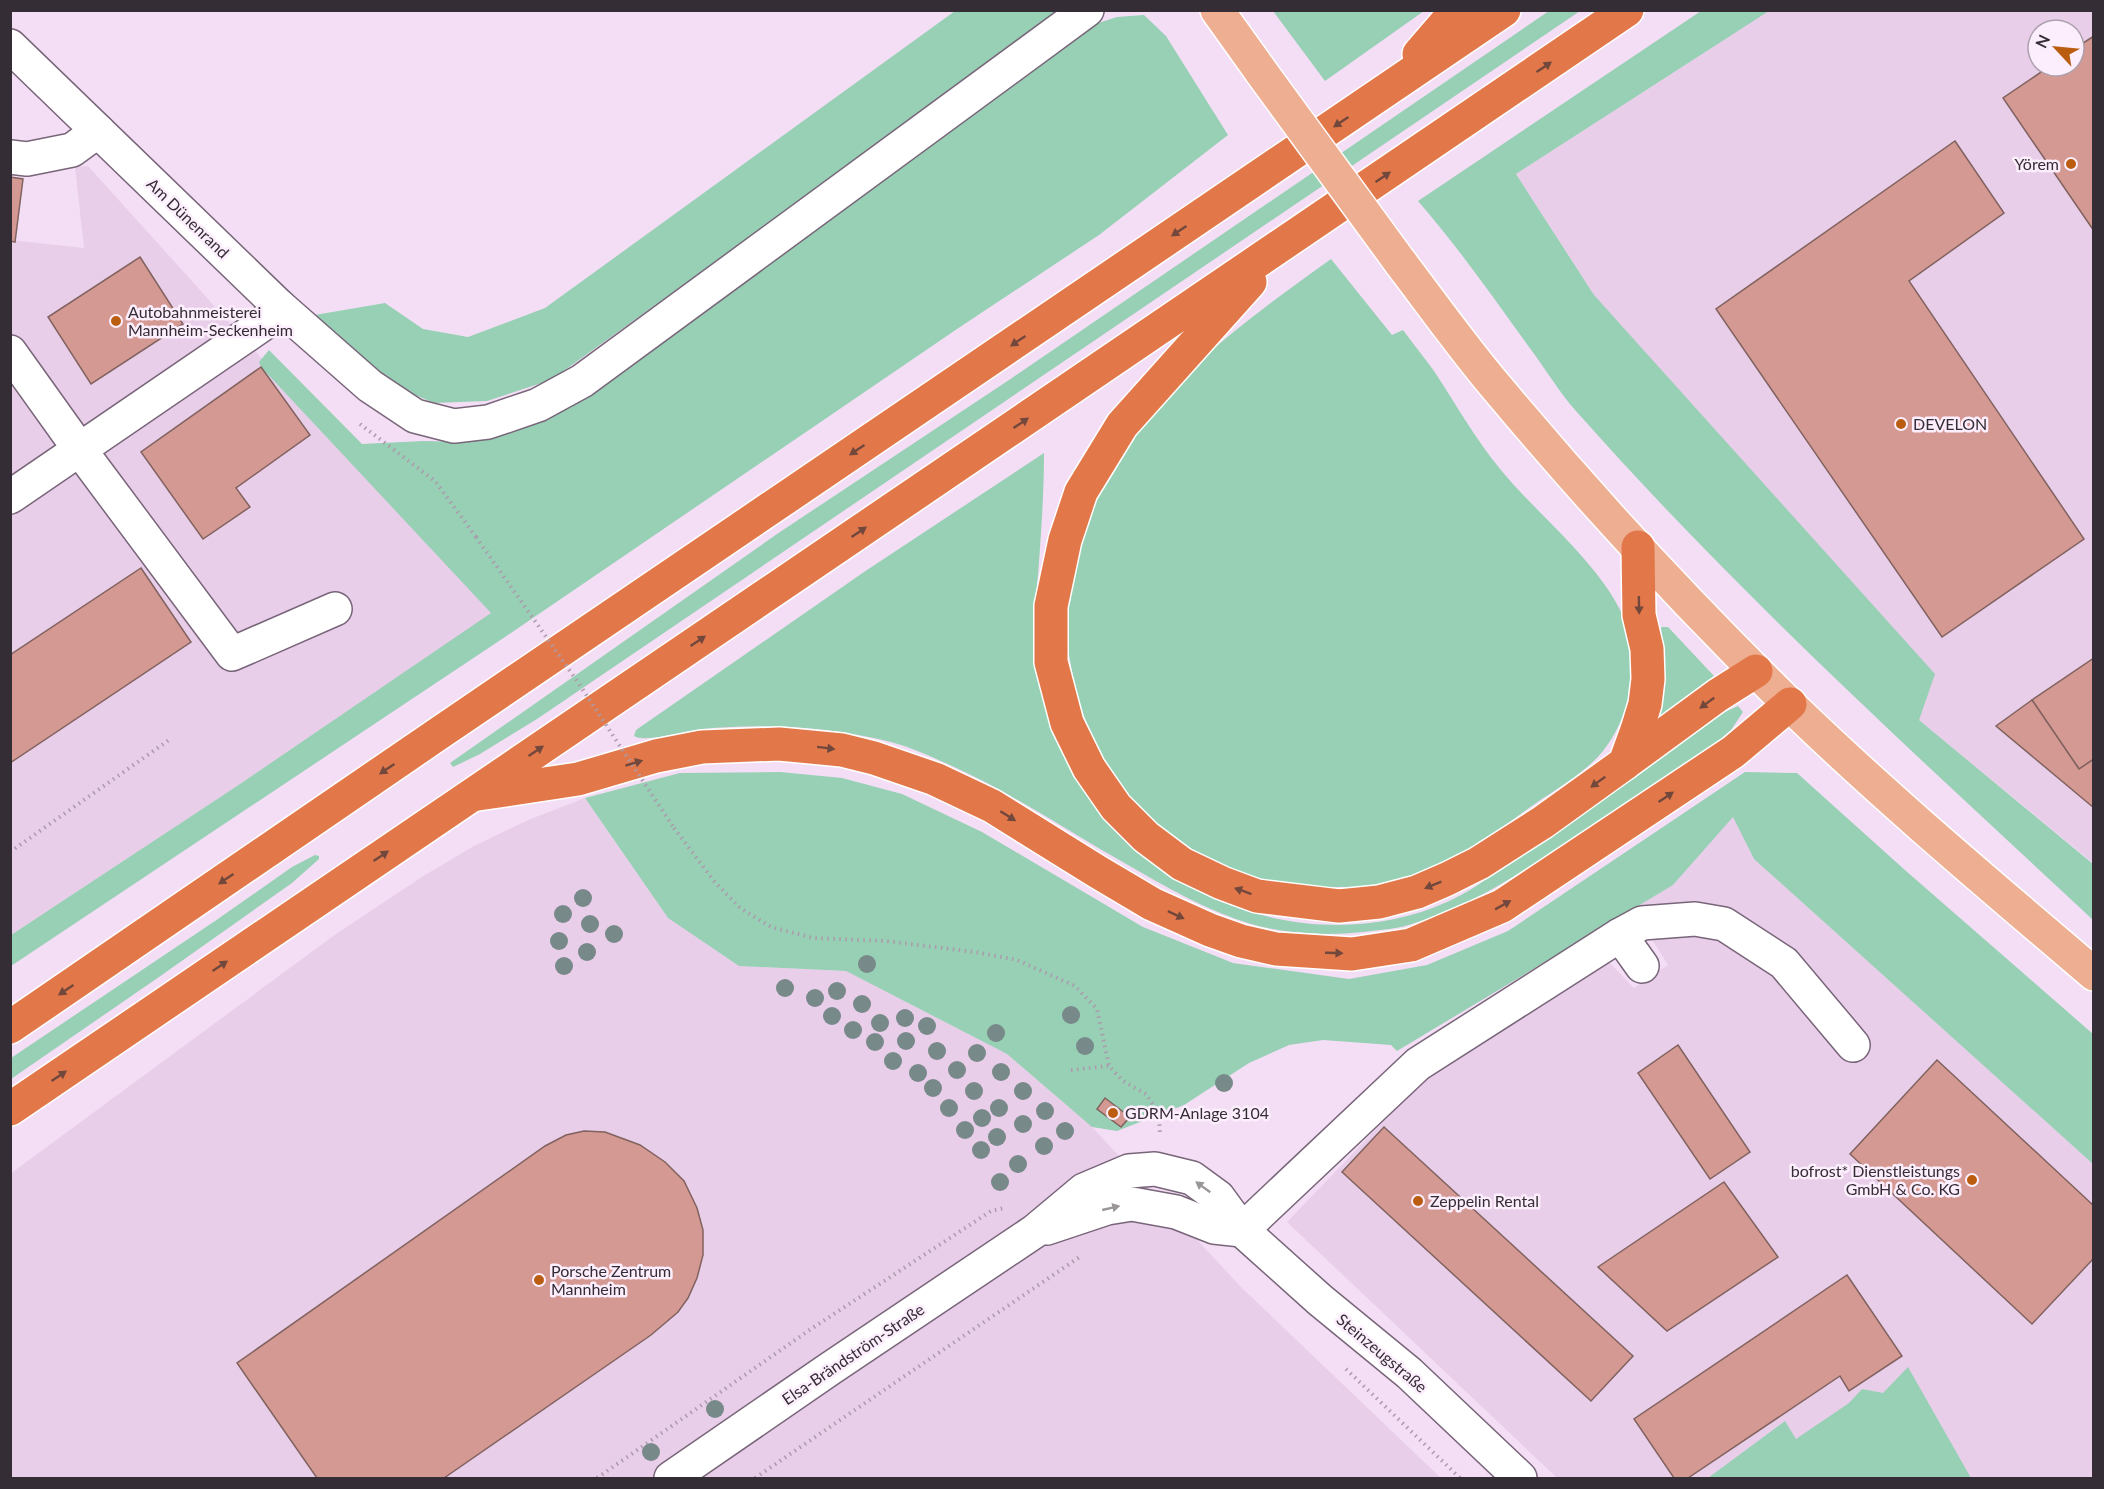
<svg xmlns="http://www.w3.org/2000/svg" width="2104" height="1489" font-family="Lato,sans-serif">
<rect width="100%" height="100%" fill="#f4def5"/>
<g fill="#e9ceea" fill-rule="evenodd">
<path d="M1769,11H2093V863L1919,720L1594,295L1516,174ZM2038,30H2074V66H2038Z"/>
<path d="M88,166L492,613L237,786L11,935V240L84,248L75,167Z"/>
<path d="M585,798L668,918L739,966L846,971L1007,1054L1092,1127L1241,1287L1441,1478H11L10,1174L336,934L425,875L474,846L528,820Z"/>
<path d="M1733,816L1754,859L2093,1164V1478H1557L1287,1222L1424,1079L1605,958L1634,988L1668,965L1642,923L1631,910L1673,885Z"/>
</g>
<g fill="#97d0b5">
<path d="M955,11H1064L551,380L487,401L434,403L378,379L309,316L385,303L423,329L468,337L545,308Z"/>
<path d="M1273,11H1424L1325,81Z"/>
<path d="M1549,11H1580L537,719L480,754L453,767L450,763L780,532L1009,380Z"/>
<path d="M1701,11H1769L1516,174L1594,295L1935,674L1919,720L2093,864V920C1916,755 1737,593 1576,411C1559,392 1545,368 1529,347C1493,297 1458,247 1418,201Z"/>
<path d="M1144,15L1166,36L1228,135L1099,235L957,329L505,637L11,966V935L237,786L491,613L261,367L259,362L269,350L362,444L423,441L467,442L554,413L1092,25L1117,17Z"/>
<path d="M1331,259L1392,335L1403,330C1413,344 1424,357 1434,371C1456,404 1475,439 1501,470C1541,520 1623,580 1632,646C1636,682 1626,722 1603,751C1586,772 1558,788 1536,803C1513,819 1490,838 1466,852C1440,868 1407,879 1378,885C1364,887 1349,887 1335,887C1239,889 1149,841 1101,756C1090,736 1083,714 1077,692C1067,655 1062,612 1071,574C1073,563 1078,552 1081,541C1085,530 1087,519 1092,509C1100,491 1111,473 1121,457C1129,444 1135,431 1144,420C1193,358 1267,305 1331,259Z"/>
<path d="M1044,453C1044,494 1041,535 1038,575C1035,610 1030,645 1040,679C1045,696 1053,713 1059,730C1068,753 1074,776 1088,796C1163,907 1323,958 1447,902C1465,894 1481,883 1497,872L1714,717L1738,706L1743,712L1731,730L1715,744C1670,774 1626,803 1581,833C1528,868 1476,904 1415,923C1398,929 1380,930 1363,932C1326,936 1286,934 1251,924C1208,911 1167,888 1128,865C1069,832 1014,794 952,766C932,757 913,748 891,742C830,727 766,723 703,729C687,731 645,743 634,736L636,730L864,572Z"/>
<path d="M1661,627H1668L1714,676L1660,719L1657,716C1664,686 1665,658 1661,627Z"/>
<path d="M780,772L842,778L902,794L982,832L1143,927L1233,963L1349,979L1427,965L1508,931L1745,772L1797,773L1906,871L2093,1034V1164L1754,859L1733,817L1673,885L1397,1051L1391,1045L1323,1040L1289,1045L1249,1063L1184,1105L1117,1131L1092,1127L1007,1054L846,971L739,966L668,918L585,798L680,773Z"/>
<path d="M315,855L319,856V859L292,883L159,977L11,1079V1058L215,921L292,867Z"/>
<path d="M1908,1367L1971,1478H1708L1785,1421L1796,1439L1849,1403L1862,1389L1883,1393Z"/>
</g>
<g fill="#d59993" stroke="#80625f" stroke-width="1.5">
<path d="M2094,36V231L2003,98L2050,66H2074V49Z"/>
<path d="M1955,141L2004,213L1909,281L2084,539L1942,637L1716,309Z"/>
<path d="M10,177L23,179L15,242L10,241Z"/>
<path d="M140,257L183,324L91,384L48,317Z"/>
<path d="M261,367L310,435L236,488L250,507L203,539L141,452Z"/>
<path d="M141,568L191,642L10,763V655Z"/>
<path d="M2094,658V759L2079,769L2032,700Z"/>
<path d="M2032,700L2079,769L2094,759V808L1996,726Z"/>
<path d="M1678,1045L1750,1152L1710,1179L1638,1073Z"/>
<path d="M1937,1060L2094,1206V1258L2032,1324L1850,1154Z"/>
<path d="M1105,1098L1130,1117L1121,1127L1097,1109Z"/>
<path d="M1384,1127L1633,1356L1591,1401L1342,1172Z"/>
<path d="M584,1131L605,1132L640,1145L665,1162L684,1181L697,1208L703,1230V1255L697,1278L688,1298L678,1312L651,1335L444,1478H317L237,1363L545,1146L566,1135Z"/>
<path d="M1724,1182L1778,1257L1667,1331L1598,1267Z"/>
<path d="M1847,1275L1902,1356L1849,1391L1840,1376L1688,1478H1674L1634,1419Z"/>
</g>
<g fill="none" stroke-linecap="round" stroke-linejoin="round">
<g stroke="#786579" stroke-width="36">
<g id="minor">
<path d="M10,46L279,306L370,386L415,416L454,426L488,422L538,405L582,381L1087,10"/>
<path d="M10,157L27,159L72,150L98,131"/>
<path d="M10,352L80,450L232,654L335,609"/>
<path d="M10,497L263,324L279,306"/>
<path d="M1620,935L1642,923L1695,919L1724,924L1784,963L1853,1045"/>
<path d="M1047,1228L1107,1208L1132,1204L1176,1212L1214,1227L1242,1230"/>
<path d="M1242,1230L1418,1064L1620,935L1642,966"/>
<path d="M671,1478L831,1368L1035,1231L1084,1190L1129,1171L1155,1169L1192,1178L1218,1197L1242,1230L1320,1300L1409,1373L1520,1478"/>
</g>
</g>
<g stroke="#fff" stroke-width="36">
<g id="major">
<path d="M1217,10L1262,73"/>
<path d="M1400,262C1432,304 1463,348 1498,389C1589,498 1688,605 1790,705C1887,799 1991,886 2094,974"/>
</g>
</g>
<g stroke="#fff" stroke-width="36">
<g id="highway">
<path d="M1419,54L1457,10"/>
<path d="M1250,282L1122,425L1081,492L1065,540L1051,606V662L1067,723L1089,768L1116,807L1146,837L1182,864L1222,883L1257,896L1339,906L1379,902L1417,892L1447,879L1479,863L1543,822L1625,763L1637,730L1645,704L1648,679L1647,649L1639,615L1638,547"/>
<path d="M1625,763L1718,695L1756,671"/>
<path d="M478,794L578,779L656,756L702,747L779,744L842,750L874,758L935,779L992,806L1098,872L1152,904L1210,930L1241,941L1276,949L1352,954L1411,945L1502,906L1733,752L1790,704"/>
<path d="M10,1027L435,736L1504,10"/>
<path d="M10,1109L1627,10"/>
</g>
</g>
<g stroke="#ab9bac" stroke-width="4" stroke-dasharray="1.5 4.5" stroke-linecap="butt">
<path d="M360,424L435,481L476,537"/>
<path d="M674,828L714,881L740,908L771,927L813,938L886,941L975,952L1017,960L1075,986L1097,1009L1109,1066L1123,1081L1146,1094L1159,1114L1160,1136"/>
<path d="M10,852L169,740"/>
<path d="M1071,1070L1109,1066"/>
<path d="M1346,1369L1460,1478"/>
<path d="M597,1478L808,1331L991,1211L1004,1208"/>
<path d="M755,1478L1081,1256"/>
</g>
<use href="#minor" stroke="#fff" stroke-width="33"/>
<use href="#major" stroke="#eeae92" stroke-width="33"/>
<use href="#highway" stroke="#e27849" stroke-width="33"/>
<g stroke="#fff" stroke-width="36" stroke-linecap="butt">
<path id="major-bridge" d="M1262,73L1400,262"/>
</g>
<path stroke="#ab9bac" stroke-width="4" stroke-dasharray="1.5 4.5" stroke-linecap="butt" d="M476,537L577,681L674,828"/>
<use href="#major-bridge" stroke="#eeae92" stroke-width="33"/>
</g>
<g fill="#788989">
<circle cx="583" cy="898" r="9"/>
<circle cx="563" cy="914" r="9"/>
<circle cx="590" cy="924" r="9"/>
<circle cx="614" cy="934" r="9"/>
<circle cx="559" cy="941" r="9"/>
<circle cx="587" cy="952" r="9"/>
<circle cx="867" cy="964" r="9"/>
<circle cx="564" cy="966" r="9"/>
<circle cx="785" cy="988" r="9"/>
<circle cx="837" cy="991" r="9"/>
<circle cx="815" cy="998" r="9"/>
<circle cx="862" cy="1004" r="9"/>
<circle cx="1071" cy="1015" r="9"/>
<circle cx="832" cy="1016" r="9"/>
<circle cx="905" cy="1018" r="9"/>
<circle cx="880" cy="1023" r="9"/>
<circle cx="927" cy="1026" r="9"/>
<circle cx="853" cy="1030" r="9"/>
<circle cx="996" cy="1033" r="9"/>
<circle cx="906" cy="1041" r="9"/>
<circle cx="875" cy="1042" r="9"/>
<circle cx="1085" cy="1046" r="9"/>
<circle cx="937" cy="1051" r="9"/>
<circle cx="977" cy="1053" r="9"/>
<circle cx="893" cy="1061" r="9"/>
<circle cx="957" cy="1070" r="9"/>
<circle cx="1001" cy="1072" r="9"/>
<circle cx="918" cy="1073" r="9"/>
<circle cx="1224" cy="1083" r="9"/>
<circle cx="933" cy="1088" r="9"/>
<circle cx="974" cy="1091" r="9"/>
<circle cx="1023" cy="1091" r="9"/>
<circle cx="949" cy="1108" r="9"/>
<circle cx="999" cy="1108" r="9"/>
<circle cx="1045" cy="1111" r="9"/>
<circle cx="982" cy="1118" r="9"/>
<circle cx="1023" cy="1124" r="9"/>
<circle cx="965" cy="1130" r="9"/>
<circle cx="1065" cy="1131" r="9"/>
<circle cx="997" cy="1137" r="9"/>
<circle cx="1044" cy="1146" r="9"/>
<circle cx="981" cy="1150" r="9"/>
<circle cx="1018" cy="1164" r="9"/>
<circle cx="1000" cy="1182" r="9"/>
<circle cx="715" cy="1409" r="9"/>
<circle cx="651" cy="1452" r="9"/>
</g>
<defs><path id="oneway-solid" d="M-6-.8H1V-3.2L6.5 0L1 3.2V.8H-6Z" transform="scale(1.5)"/></defs>
<g fill="#72473c">
<use href="#oneway-solid" transform="translate(1544 67) rotate(-34)"/>
<use href="#oneway-solid" transform="translate(1341 122) rotate(146)"/>
<use href="#oneway-solid" transform="translate(1383 177) rotate(-34)"/>
<use href="#oneway-solid" transform="translate(1179 231) rotate(146)"/>
<use href="#oneway-solid" transform="translate(1018 341) rotate(146)"/>
<use href="#oneway-solid" transform="translate(1021 423) rotate(-34)"/>
<use href="#oneway-solid" transform="translate(857 450) rotate(146)"/>
<use href="#oneway-solid" transform="translate(859 532) rotate(-34)"/>
<use href="#oneway-solid" transform="translate(1639 605) rotate(89)"/>
<use href="#oneway-solid" transform="translate(698 641) rotate(-34)"/>
<use href="#oneway-solid" transform="translate(1707 703) rotate(144)"/>
<use href="#oneway-solid" transform="translate(826 748) rotate(7)"/>
<use href="#oneway-solid" transform="translate(536 751) rotate(-34)"/>
<use href="#oneway-solid" transform="translate(634 763) rotate(-17)"/>
<use href="#oneway-solid" transform="translate(387 769) rotate(146)"/>
<use href="#oneway-solid" transform="translate(1598 782) rotate(144)"/>
<use href="#oneway-solid" transform="translate(1666 797) rotate(-34)"/>
<use href="#oneway-solid" transform="translate(1008 816) rotate(32)"/>
<use href="#oneway-solid" transform="translate(381 856) rotate(-34)"/>
<use href="#oneway-solid" transform="translate(226 879) rotate(146)"/>
<use href="#oneway-solid" transform="translate(1433 885) rotate(158)"/>
<use href="#oneway-solid" transform="translate(1243 891) rotate(-160)"/>
<use href="#oneway-solid" transform="translate(1503 905) rotate(-29)"/>
<use href="#oneway-solid" transform="translate(1176 915) rotate(25)"/>
<use href="#oneway-solid" transform="translate(1334 953) rotate(2)"/>
<use href="#oneway-solid" transform="translate(220 966) rotate(-34)"/>
<use href="#oneway-solid" transform="translate(66 990) rotate(146)"/>
<use href="#oneway-solid" transform="translate(59 1076) rotate(-34)"/>
</g>
<g fill="#9a969a">
<use href="#oneway-solid" transform="translate(1203 1187) rotate(-144)"/>
<use href="#oneway-solid" transform="translate(1111 1208) rotate(-13)"/>
</g>
<g fill="#bb5d11" stroke="#fceefc" stroke-width="2">
<circle cx="2071" cy="164" r="6"/>
<circle cx="116" cy="321" r="6"/>
<circle cx="1901" cy="424" r="6"/>
<circle cx="1113" cy="1113" r="6"/>
<circle cx="1972" cy="1180" r="6"/>
<circle cx="1418" cy="1201" r="6"/>
<circle cx="539" cy="1280" r="6"/>
</g>
<g text-anchor="middle" stroke-width="5" stroke-linejoin="round" paint-order="stroke">
<g font-size="16" fill="#352d35" stroke="#fceefc" text-anchor="start">
<text x="2059" y="170" text-anchor="end">Yörem</text>
<text x="128" y="318">Autobahnmeisterei<tspan x="128" dy="18">Mannheim-Seckenheim</tspan></text>
<text x="1913" y="430">DEVELON</text>
<text x="1125" y="1119">GDRM-Anlage 3104</text>
<text x="1960" y="1177" text-anchor="end">bofrost* Dienstleistungs<tspan x="1960" dy="18">GmbH &amp; Co. KG</tspan></text>
<text x="1430" y="1207">Zeppelin Rental</text>
<text x="551" y="1277">Porsche Zentrum<tspan x="551" dy="18">Mannheim</tspan></text>
</g>
<g font-size="16" fill="#352d35" stroke="#fceefc">
<text transform="translate(188 218) rotate(44)" y="6">Am Dünenrand</text>
<text transform="translate(1382 1353) rotate(40)" y="6">Steinzeugstraße</text>
<text transform="translate(853 1354) rotate(-34)" y="6">Elsa-Brändström-Straße</text>
</g>
</g>
<rect width="2104" height="1489" fill="none" stroke="#352d35" stroke-width="24"/>
<g transform="translate(2056 48) rotate(296)"><circle r="28" fill="#fceefc" stroke="#aca1ac" stroke-width="1.5"/>
<path d="M0-4.5L10 22L0 15L-10 22Z" fill="#bb5d11"/>
<text y="-9" font-size="16" font-weight="bold" text-anchor="middle" fill="#352d35">N</text>
</g>
</svg>
